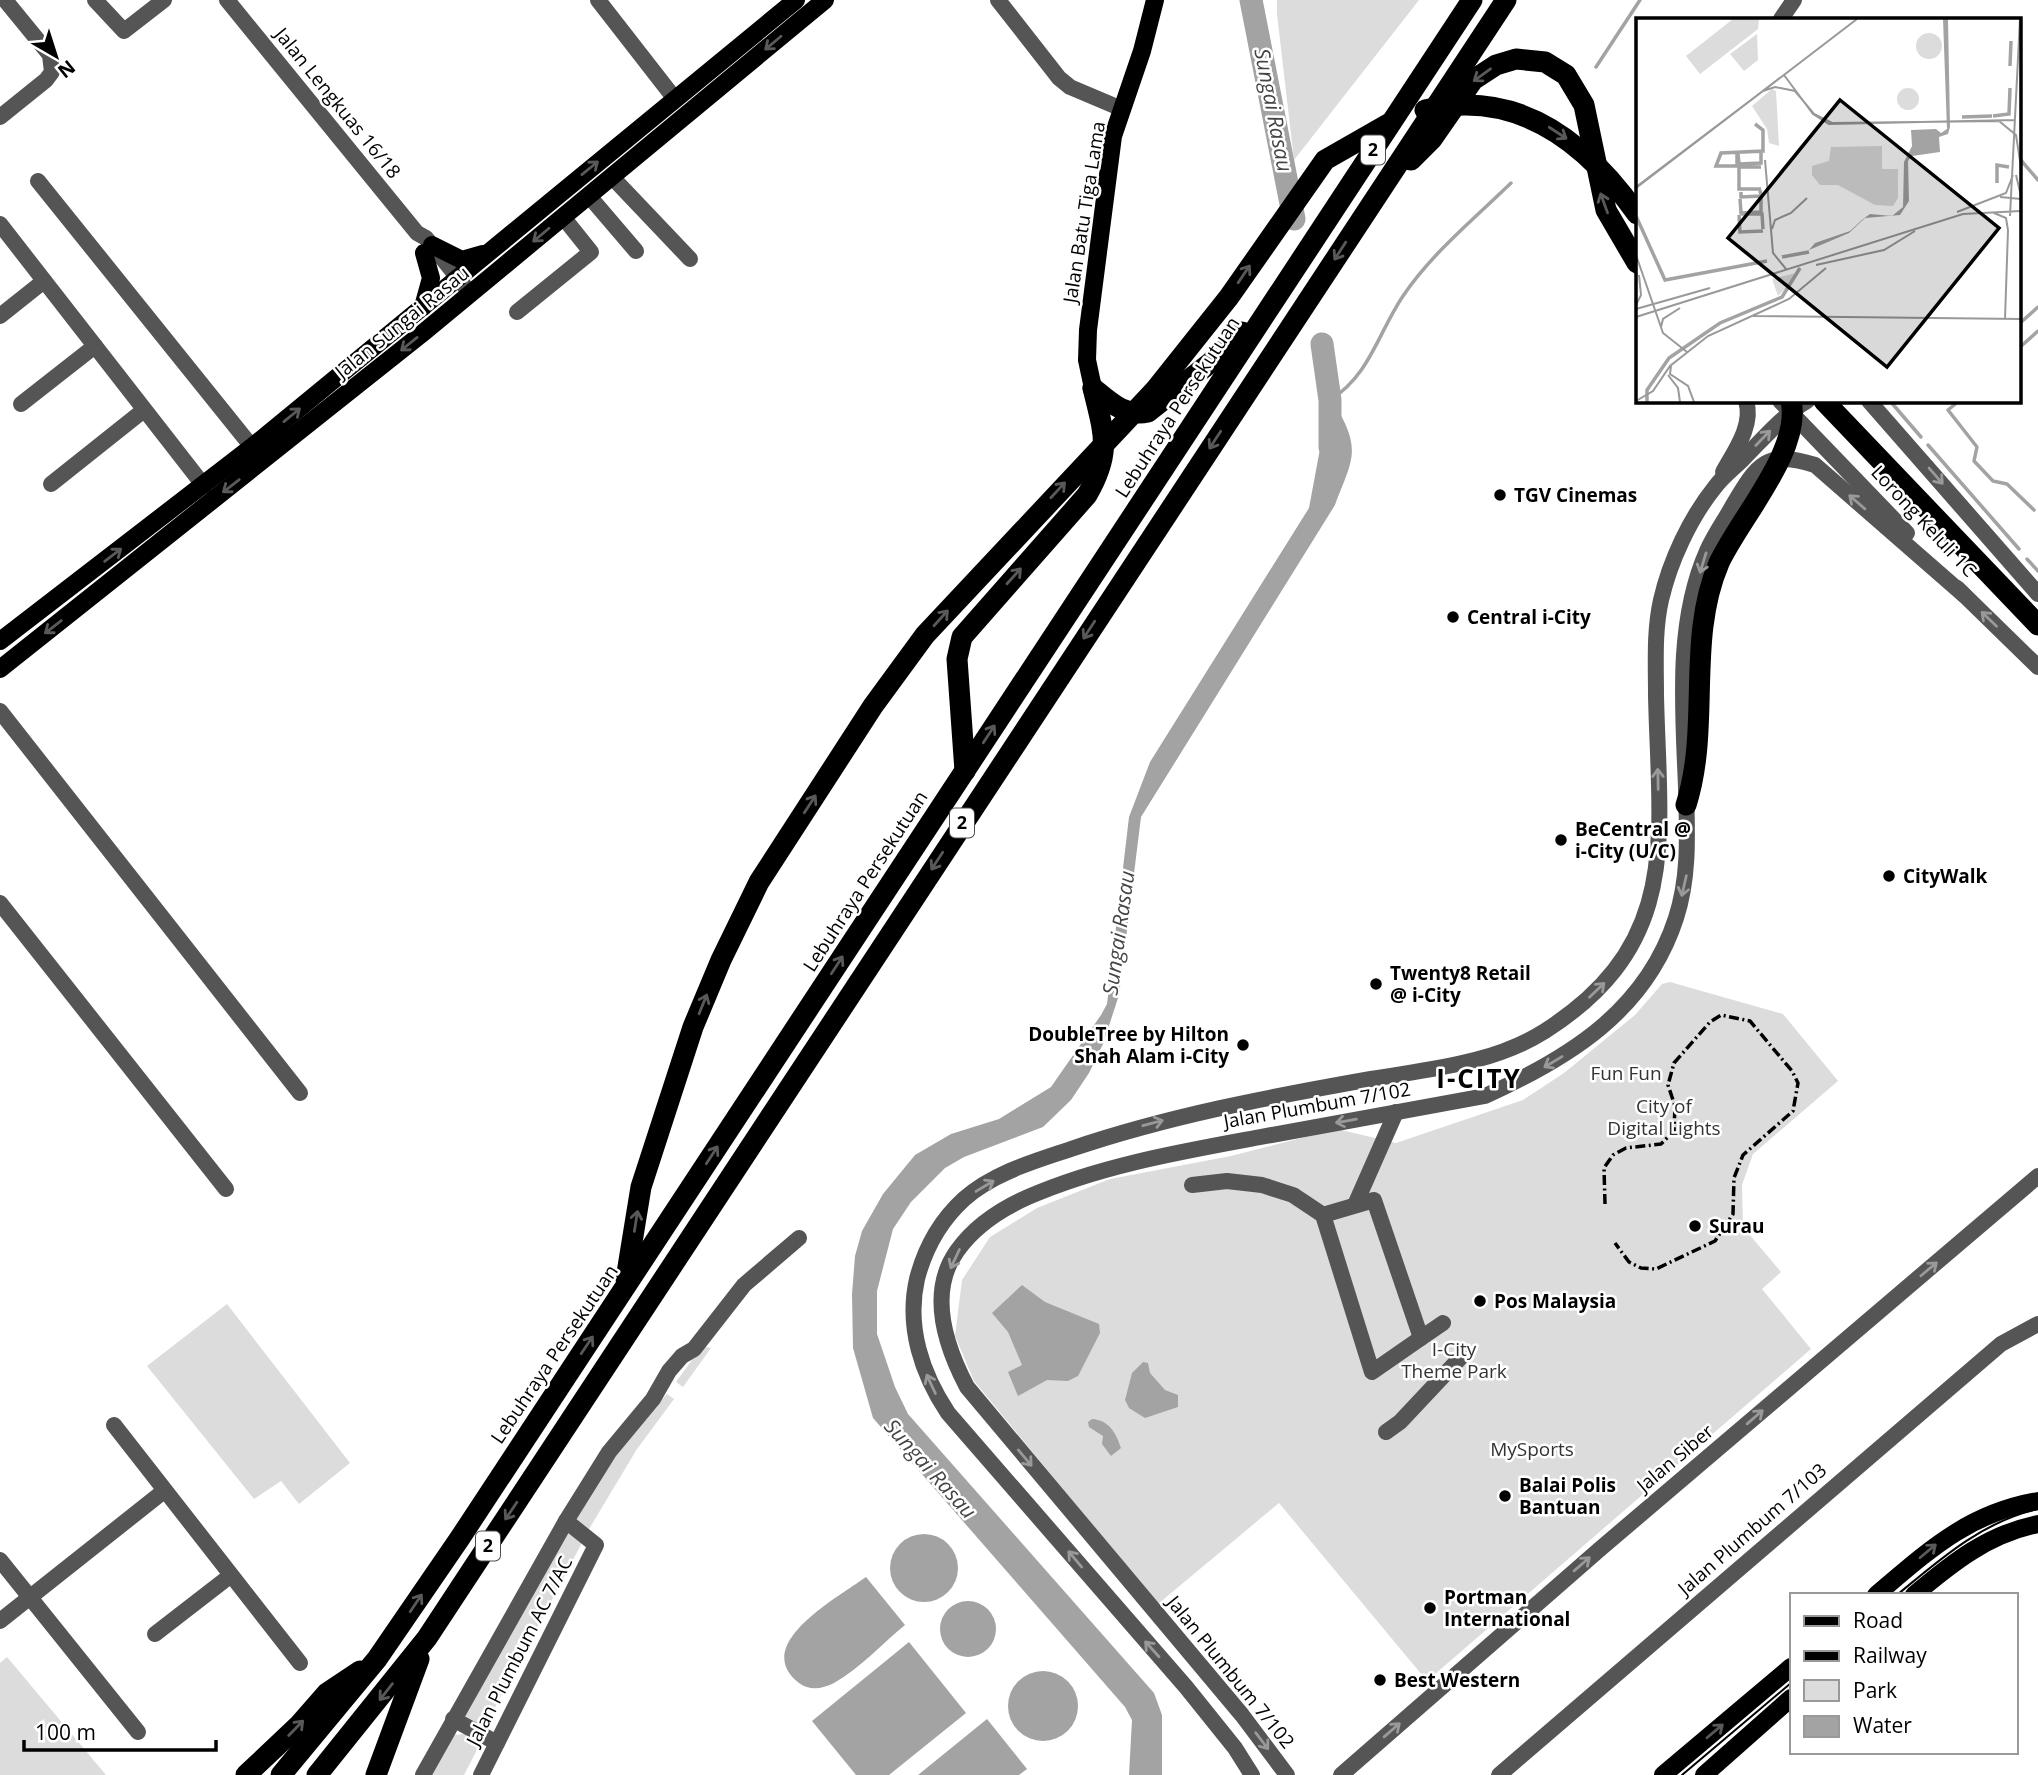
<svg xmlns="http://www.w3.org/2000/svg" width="2038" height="1775" font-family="'Open Sans',sans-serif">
<rect width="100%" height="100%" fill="#fff"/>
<g fill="#dcdcdc">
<path d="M1277,0H1419L1294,160L1277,14Z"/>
<path d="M1670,982L1783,1014L1838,1081L1753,1154L1742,1185L1743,1227L1781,1272L1762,1289L1811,1349L1427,1681L1279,1503L1158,1604L974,1381L955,1336L962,1280L990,1237L1037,1208L1110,1179L1231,1156L1337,1129L1396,1143L1523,1100L1564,1073L1635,1015L1662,984Z"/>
<path d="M227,1304L350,1463L299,1504L281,1481L254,1499L147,1366Z"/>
<path d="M706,1347L711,1348L683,1387L676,1382L700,1349Z"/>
<path d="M667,1394L674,1399L637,1449L589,1529L574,1518L623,1441Z"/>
<path d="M569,1528L585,1537L483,1730L462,1717Z"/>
<path d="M7,1657L106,1775H0V1663Z"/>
<path d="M465,1734L480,1744L464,1775H428L453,1735Z"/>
</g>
<g fill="#a3a3a3">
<path d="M1339,412C1362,452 1350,464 1335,505L1141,817L1119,995L1103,1044L1089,1073L1071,1100L1043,1127L964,1157L945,1168L911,1202L893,1229L877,1291V1334L895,1387L908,1414L1154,1693L1162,1715V1775H1129L1132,1720L1125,1707L873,1418L853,1348L852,1294L855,1256L862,1231L883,1194L915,1155L951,1134L999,1119L1051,1087L1101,1015L1107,1004L1129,817L1150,762L1309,508L1325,422Z"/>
<path d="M1022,1285L1045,1302L1099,1324L1100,1333L1078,1376L1068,1381L1047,1380L1018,1396L1008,1372L1022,1365L1008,1332L992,1313Z"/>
<path d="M1143,1362L1148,1363L1150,1373L1165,1390L1178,1395V1407L1145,1418L1129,1408L1125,1400L1132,1373Z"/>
<path d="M1092,1419C1109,1420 1116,1433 1121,1448L1111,1456L1102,1444L1103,1436L1089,1427L1088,1422Z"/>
<circle cx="924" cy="1568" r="34"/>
<path d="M866,1577L905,1625C882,1644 859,1669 834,1683C822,1689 810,1691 799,1683C750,1645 837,1598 866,1577Z"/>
<circle cx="968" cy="1629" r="28"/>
<path d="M909,1642L966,1713L889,1775H856L812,1721Z"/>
<circle cx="1043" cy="1706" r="35"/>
<path d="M987,1719L1027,1769L1019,1775H918Z"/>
</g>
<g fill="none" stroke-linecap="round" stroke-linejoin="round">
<g stroke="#a3a3a3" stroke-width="3.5">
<path d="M1596,67L1640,0"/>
<path d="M2019,158L2038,180"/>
<path d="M2019,324L2038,307"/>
<path d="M2019,348L2038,331"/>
<path d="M1330,400C1370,375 1378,333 1403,296C1432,253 1474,219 1511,183"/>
<path d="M1890,401L1921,437"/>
<path d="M1927,401H1930"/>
<path d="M1959,401L1948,410L1977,447L1974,461L1993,481L2007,484L2034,510"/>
<path d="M1928,445L2019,549"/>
<path d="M2027,559L2038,571"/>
</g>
<g stroke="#a3a3a3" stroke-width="23">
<path d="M1251,0L1294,219"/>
<path d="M1322,344L1330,400V447"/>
</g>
<g stroke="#555" stroke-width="16">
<path d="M95,0L124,31L164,0"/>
<path d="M227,0L417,233L426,238L466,288"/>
<path d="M598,0L675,99"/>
<path d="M998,0L1059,78L1070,87L1122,109"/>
<path d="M1781,19L1794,0"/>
<path d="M0,117L46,80L52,72L50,55L5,0"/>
<path d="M612,177L690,259"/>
<path d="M38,181L252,447"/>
<path d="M589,196L636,251"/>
<path d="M0,224L204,486"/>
<path d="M517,312L591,252L563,217"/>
<path d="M0,316L44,281"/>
<path d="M1780,401L1907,533"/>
<path d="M1869,401L2038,594"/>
<path d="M21,404L95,346"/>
<path d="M1723,472C1734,452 1754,425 1746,401"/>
<path d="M51,484L144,410"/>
<path d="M1957,588L2038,667"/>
<path d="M0,711L300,1093"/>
<path d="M0,903L226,1189"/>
<path d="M1192,1185L1227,1181L1262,1185L1293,1195L1323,1215L1372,1372L1421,1338"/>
<path d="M1355,1205L1396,1112"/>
<path d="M1323,1215L1374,1200L1421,1338L1443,1323"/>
<path d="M114,1425L300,1663"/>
<path d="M1386,1432L1400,1422L1462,1356"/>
<path d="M0,1560L138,1732"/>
<path d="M0,1621L164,1491"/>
<path d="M155,1634L230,1576"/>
<path d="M453,1719L497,1743"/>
<path d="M423,1775L566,1521L609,1452L653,1399L669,1371L682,1356L694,1349L744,1285L799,1238"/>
<path d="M481,1775L596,1545L566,1521"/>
<path d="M1252,1775L1235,1748L1186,1687L948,1413C922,1374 906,1327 917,1279C925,1248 940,1221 964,1199C993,1173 1035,1161 1071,1149C1168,1116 1269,1097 1371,1079C1429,1069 1493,1064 1545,1031C1683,943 1659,837 1656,695C1656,663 1654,631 1661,600C1670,561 1690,518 1715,487C1723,476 1734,468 1743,459C1764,438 1782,416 1807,401"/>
<path d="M1287,1775L1242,1715L967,1387C946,1347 927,1293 957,1251C974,1227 1001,1209 1028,1197C1099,1166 1179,1152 1255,1138C1331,1124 1408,1110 1485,1096C1569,1058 1646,1011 1676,918C1690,875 1687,831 1686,787C1683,710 1675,623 1707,551C1714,535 1725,520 1733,505C1758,463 1766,450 1815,465L1964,595"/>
<path d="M1341,1775L1600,1549L2038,1176"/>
<path d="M1499,1775L2001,1344L2038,1324"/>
</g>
<g stroke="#000" stroke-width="18">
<path d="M432,245L462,260L483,254"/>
<path d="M423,307L431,278L424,253"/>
<path d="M1093,388L1087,360L1088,330L1113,136L1142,51L1155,0"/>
<path d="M0,641L252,447L796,0"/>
<path d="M0,669L424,332L825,0"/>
<path d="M1876,1595C1928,1551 1968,1513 2038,1501"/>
<path d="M1914,1595C1952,1563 1988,1534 2038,1524"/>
<path d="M1663,1775L1791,1667"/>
<path d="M1704,1775L1791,1698"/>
</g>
<g stroke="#000" stroke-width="21">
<path d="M1425,110C1518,88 1587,143 1637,214"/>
<path d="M1411,160L1432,139L1473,80L1496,65L1516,59L1545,62L1566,75L1584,105L1606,210L1637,263"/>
<path d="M1093,388C1110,402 1125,417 1148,412L1210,363L1242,332"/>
<path d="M1824,401L2038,625"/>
<path d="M965,771L957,659L962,637L1087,495C1112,452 1104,434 1093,388"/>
<path d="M1686,805C1711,727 1686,640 1719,563C1740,518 1802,450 1791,401"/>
<path d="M626,1279L641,1187L693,1027L721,960L759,882L873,706L925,635L1155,390L1229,297L1325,160L1388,124"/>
<path d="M246,1775L299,1725L327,1693L360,1671"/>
<path d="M281,1775L377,1659L460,1538L1472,0"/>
<path d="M317,1775L427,1638L1506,0"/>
<path d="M376,1775L419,1659"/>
</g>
<g stroke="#000" stroke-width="2">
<path d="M1897,1595C1939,1560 1983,1521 2038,1509"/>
<path d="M1682,1775L1791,1683"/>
</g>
<path stroke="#000" stroke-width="3.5" stroke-dasharray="10 3.5 2 3.5" stroke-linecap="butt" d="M1605,1204L1604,1168L1613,1155L1626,1148L1661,1144L1674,1131L1675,1106L1668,1085L1674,1063L1710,1022L1721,1015L1750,1021L1792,1071L1798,1083L1793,1111L1743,1155L1734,1178L1733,1214L1715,1241L1656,1269L1641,1268L1629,1262L1615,1243"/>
</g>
<defs><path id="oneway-shaft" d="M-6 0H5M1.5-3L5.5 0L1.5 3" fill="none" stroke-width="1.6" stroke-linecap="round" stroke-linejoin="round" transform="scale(1.75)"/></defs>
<g stroke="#595959">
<use href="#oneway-shaft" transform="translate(773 43) rotate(140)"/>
<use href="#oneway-shaft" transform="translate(1482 75) rotate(144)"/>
<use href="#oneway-shaft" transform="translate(1558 133) rotate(33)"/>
<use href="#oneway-shaft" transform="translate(590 168) rotate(-39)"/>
<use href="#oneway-shaft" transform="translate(1604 203) rotate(-110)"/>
<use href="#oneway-shaft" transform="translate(541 235) rotate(140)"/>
<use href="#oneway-shaft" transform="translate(1340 251) rotate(123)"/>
<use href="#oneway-shaft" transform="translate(1244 274) rotate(-56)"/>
<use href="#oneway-shaft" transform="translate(409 344) rotate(141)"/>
<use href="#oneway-shaft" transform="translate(292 415) rotate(-39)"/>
<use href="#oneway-shaft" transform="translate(1215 440) rotate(123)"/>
<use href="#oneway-shaft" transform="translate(231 486) rotate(142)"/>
<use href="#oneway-shaft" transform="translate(1058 490) rotate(-47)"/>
<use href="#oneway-shaft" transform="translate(113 555) rotate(-37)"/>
<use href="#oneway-shaft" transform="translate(1014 576) rotate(-48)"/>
<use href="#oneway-shaft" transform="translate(941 618) rotate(-48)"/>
<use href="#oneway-shaft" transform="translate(53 627) rotate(142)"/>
<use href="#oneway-shaft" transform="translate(1089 630) rotate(123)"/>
<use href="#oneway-shaft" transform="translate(989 734) rotate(-57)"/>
<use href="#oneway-shaft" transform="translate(810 804) rotate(-57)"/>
<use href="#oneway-shaft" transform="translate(937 861) rotate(123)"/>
<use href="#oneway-shaft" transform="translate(837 965) rotate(-57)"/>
<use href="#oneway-shaft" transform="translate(703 1004) rotate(-68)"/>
<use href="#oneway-shaft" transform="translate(712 1155) rotate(-57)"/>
<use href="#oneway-shaft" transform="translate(636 1221) rotate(-81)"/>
<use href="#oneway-shaft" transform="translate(587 1345) rotate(-56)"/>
<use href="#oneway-shaft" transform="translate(511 1511) rotate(124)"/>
<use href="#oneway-shaft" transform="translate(1928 1551) rotate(-40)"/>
<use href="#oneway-shaft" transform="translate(416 1603) rotate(-56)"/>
<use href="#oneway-shaft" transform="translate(386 1692) rotate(128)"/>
<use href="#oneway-shaft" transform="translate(296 1728) rotate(-46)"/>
<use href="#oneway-shaft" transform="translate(1715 1731) rotate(-40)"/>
</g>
<g stroke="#999">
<use href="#oneway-shaft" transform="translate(1763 438) rotate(-46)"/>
<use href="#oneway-shaft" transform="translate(1936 476) rotate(49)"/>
<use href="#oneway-shaft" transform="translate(1857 502) rotate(-139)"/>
<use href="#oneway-shaft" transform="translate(1703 563) rotate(107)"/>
<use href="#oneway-shaft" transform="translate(1989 619) rotate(-136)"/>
<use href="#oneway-shaft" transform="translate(1658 779) rotate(-91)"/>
<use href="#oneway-shaft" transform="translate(1684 886) rotate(103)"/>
<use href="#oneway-shaft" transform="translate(1597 990) rotate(-44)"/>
<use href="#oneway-shaft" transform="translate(1553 1062) rotate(149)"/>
<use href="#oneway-shaft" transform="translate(1346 1121) rotate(170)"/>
<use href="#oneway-shaft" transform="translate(1153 1123) rotate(-15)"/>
<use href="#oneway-shaft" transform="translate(985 1186) rotate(-31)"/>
<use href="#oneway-shaft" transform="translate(955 1259) rotate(115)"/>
<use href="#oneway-shaft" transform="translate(1929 1269) rotate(-40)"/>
<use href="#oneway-shaft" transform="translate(931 1384) rotate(-115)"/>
<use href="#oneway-shaft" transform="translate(1755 1417) rotate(-41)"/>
<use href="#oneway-shaft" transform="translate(1025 1458) rotate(50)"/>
<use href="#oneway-shaft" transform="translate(1075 1559) rotate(-130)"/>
<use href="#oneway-shaft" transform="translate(1582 1564) rotate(-41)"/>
<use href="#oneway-shaft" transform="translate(1152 1649) rotate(-132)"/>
<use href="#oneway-shaft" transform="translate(1392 1730) rotate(-41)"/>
<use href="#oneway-shaft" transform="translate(1262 1741) rotate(53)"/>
</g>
<g fill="#000" stroke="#fff" stroke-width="2.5">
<circle cx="1500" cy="495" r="7"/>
<circle cx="1453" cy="617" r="7"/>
<circle cx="1561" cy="840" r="7"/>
<circle cx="1889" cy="876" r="7"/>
<circle cx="1376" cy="984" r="7"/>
<circle cx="1243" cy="1045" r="7"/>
<circle cx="1695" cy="1226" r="7"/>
<circle cx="1480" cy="1301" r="7"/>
<circle cx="1505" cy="1496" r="7"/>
<circle cx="1430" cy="1608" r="7"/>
<circle cx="1380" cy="1680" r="7"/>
</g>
<g text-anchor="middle" stroke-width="5" stroke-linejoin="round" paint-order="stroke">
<g fill="#fff" stroke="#4c4c4c" stroke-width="2">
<rect x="1361" y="135.5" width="24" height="29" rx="5"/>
<rect x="950" y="808.5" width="24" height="29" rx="5"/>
<rect x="476" y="1531.5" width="24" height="29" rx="5"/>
</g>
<g font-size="18" font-weight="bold" fill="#000">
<text x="1373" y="156">2</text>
<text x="962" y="829">2</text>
<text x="488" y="1552">2</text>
</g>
<g font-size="19" fill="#000" stroke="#fff">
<text transform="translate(338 103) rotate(51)" y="7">Jalan Lengkuas 16/18</text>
<text transform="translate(1084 212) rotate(-81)" y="7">Jalan Batu Tiga Lama</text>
<text transform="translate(402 322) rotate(-39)" y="7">Jalan Sungai Rasau</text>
<text transform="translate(1177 407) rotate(-57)" y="7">Lebuhraya Persekutuan</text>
<text transform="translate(1924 521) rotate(47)" y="7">Lorong Keluli 1C</text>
<text transform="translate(865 881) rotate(-57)" y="7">Lebuhraya Persekutuan</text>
<text transform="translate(1317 1105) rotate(-10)" y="7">Jalan Plumbum 7/102</text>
<text transform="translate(554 1354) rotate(-56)" y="7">Lebuhraya Persekutuan</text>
<text transform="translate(1675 1458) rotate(-40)" y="7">Jalan Siber</text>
<text transform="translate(1752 1529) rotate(-41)" y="7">Jalan Plumbum 7/103</text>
<text transform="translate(519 1651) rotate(-63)" y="7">Jalan Plumbum AC 7/AC</text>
<text transform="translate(1231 1672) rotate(51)" y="7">Jalan Plumbum 7/102</text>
</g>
<g font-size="19" font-weight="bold" fill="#000" stroke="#fff" text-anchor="start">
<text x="1514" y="502">TGV Cinemas</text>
<text x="1467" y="624">Central i-City</text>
<text x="1575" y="836">BeCentral @<tspan x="1575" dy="22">i-City (U/C)</tspan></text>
<text x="1903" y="883">CityWalk</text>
<text x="1390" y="980">Twenty8 Retail<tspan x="1390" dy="22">@ i-City</tspan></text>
<text x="1229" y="1041" text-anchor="end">DoubleTree by Hilton<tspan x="1229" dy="22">Shah Alam i-City</tspan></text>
<text x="1709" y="1233">Surau</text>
<text x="1494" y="1308">Pos Malaysia</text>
<text x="1519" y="1492">Balai Polis<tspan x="1519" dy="22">Bantuan</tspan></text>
<text x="1444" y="1604">Portman<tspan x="1444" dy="22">International</tspan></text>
<text x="1394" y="1687">Best Western</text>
</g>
<g font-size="19" fill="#333" stroke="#fff">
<text x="1626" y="1080">Fun Fun</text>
<text x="1664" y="1113">City of<tspan x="1664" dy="22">Digital Lights</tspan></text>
<text x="1454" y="1356">I-City<tspan x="1454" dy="22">Theme Park</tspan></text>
<text x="1532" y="1456">MySports</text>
</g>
<g font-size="21" font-style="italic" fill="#444" stroke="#fff">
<text transform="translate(1273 110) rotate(79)" y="7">Sungai Rasau</text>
<text transform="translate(1119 933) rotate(-82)" y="7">Sungai Rasau</text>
<text transform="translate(930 1469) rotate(48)" y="7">Sungai Rasau</text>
</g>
<g font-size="26" font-weight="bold" letter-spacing="2" fill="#000" stroke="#fff">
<text x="1479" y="1088">I-CITY</text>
</g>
</g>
<g transform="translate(1636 18)">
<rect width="385" height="385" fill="#fff"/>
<path d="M97,1H123L122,11L64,56L50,38ZM280 28a13 13 0 1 1 26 0a13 13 0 1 1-26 0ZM121,16L122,42L108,53L94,36ZM261 81a11 11 0 1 1 22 0a11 11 0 1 1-22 0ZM136,71L140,73L143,128L133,125L131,111L116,88ZM246,128V151H262V180L257,188L239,187L202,167H184L176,157V148L193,143L195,129ZM160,255L153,267L142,278L136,261Z" fill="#dcdcdc"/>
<path d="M307,1H312L314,109L312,116L303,119L304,134L276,138L272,143L273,183L264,197L229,200L213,215L173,232L179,225L214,213L227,201L234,196L256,198L267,189L268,144L276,128L275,112L300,111L305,115L311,111Z" fill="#a3a3a3"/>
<path fill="none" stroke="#a3a3a3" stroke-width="3.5" d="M374,48L375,23M357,98L373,96L374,70M326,99L356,98M101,135V148H80L85,135L127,133V112L119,106M102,136L103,146L125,145V135M361,165V147L373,149M125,171H103V149H125M105,174V179L125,178L124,172M104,181L105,195L125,194V180M105,196H126L127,211M103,197L104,214L127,213M0,198L29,262L131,243M146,239L173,234M11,384V372L33,340L84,305L146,279L164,250"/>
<path fill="none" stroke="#999" stroke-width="2" d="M148,57L177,96L193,106L379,102M129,142L137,235L150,251M380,157L385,178M0,169L127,73L139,69L159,73L178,96L196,105L363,103L380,117L385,149M0,170L221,1M364,179L385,181M321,194L370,175L377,157M358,195L370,200L372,212M374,198L384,1M136,211L139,202L155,195L171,180M0,237L27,315L51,334M180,247L248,232L279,213M0,287L5,277L3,257M0,291L74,270M117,298L385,301M0,299L327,196L385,193M369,301L372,212M25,309L27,301L44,290M35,348L34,356L52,368L58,384M32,357L42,370L44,384M0,383L17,373L34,348L72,318L153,281L190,250"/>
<path fill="#000" fill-opacity="0.15" stroke="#000" stroke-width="3.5" d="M204,82L363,210L251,349L92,220Z"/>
<rect width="385" height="385" fill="none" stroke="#000" stroke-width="3.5"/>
</g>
<rect x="1790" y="1593" width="228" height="161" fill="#ffffff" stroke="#999999" stroke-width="2"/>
<rect x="1804" y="1616" width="35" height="10" fill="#000000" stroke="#999999" stroke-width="2"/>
<text x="1853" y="1628" font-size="21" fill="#000000">Road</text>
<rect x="1804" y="1651" width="35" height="10" fill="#000000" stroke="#999999" stroke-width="2"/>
<text x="1853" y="1663" font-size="21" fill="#000000">Railway</text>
<rect x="1804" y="1680" width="35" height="21" fill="#dcdcdc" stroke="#999999" stroke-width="2"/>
<text x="1853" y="1698" font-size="21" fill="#000000">Park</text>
<rect x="1804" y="1716" width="35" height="21" fill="#a3a3a3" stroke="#999999" stroke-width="2"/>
<text x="1853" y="1733" font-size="21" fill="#000000">Water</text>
<g transform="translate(56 56) rotate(141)" stroke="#ffffff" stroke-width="5" paint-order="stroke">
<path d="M0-5L12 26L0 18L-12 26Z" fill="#000000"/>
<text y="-10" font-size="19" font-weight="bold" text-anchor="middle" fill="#000000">N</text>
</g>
<path d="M24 1740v10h192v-10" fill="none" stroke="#000000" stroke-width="3.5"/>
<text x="35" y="1740" font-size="21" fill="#000000" stroke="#ffffff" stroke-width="5" paint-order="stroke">100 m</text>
</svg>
